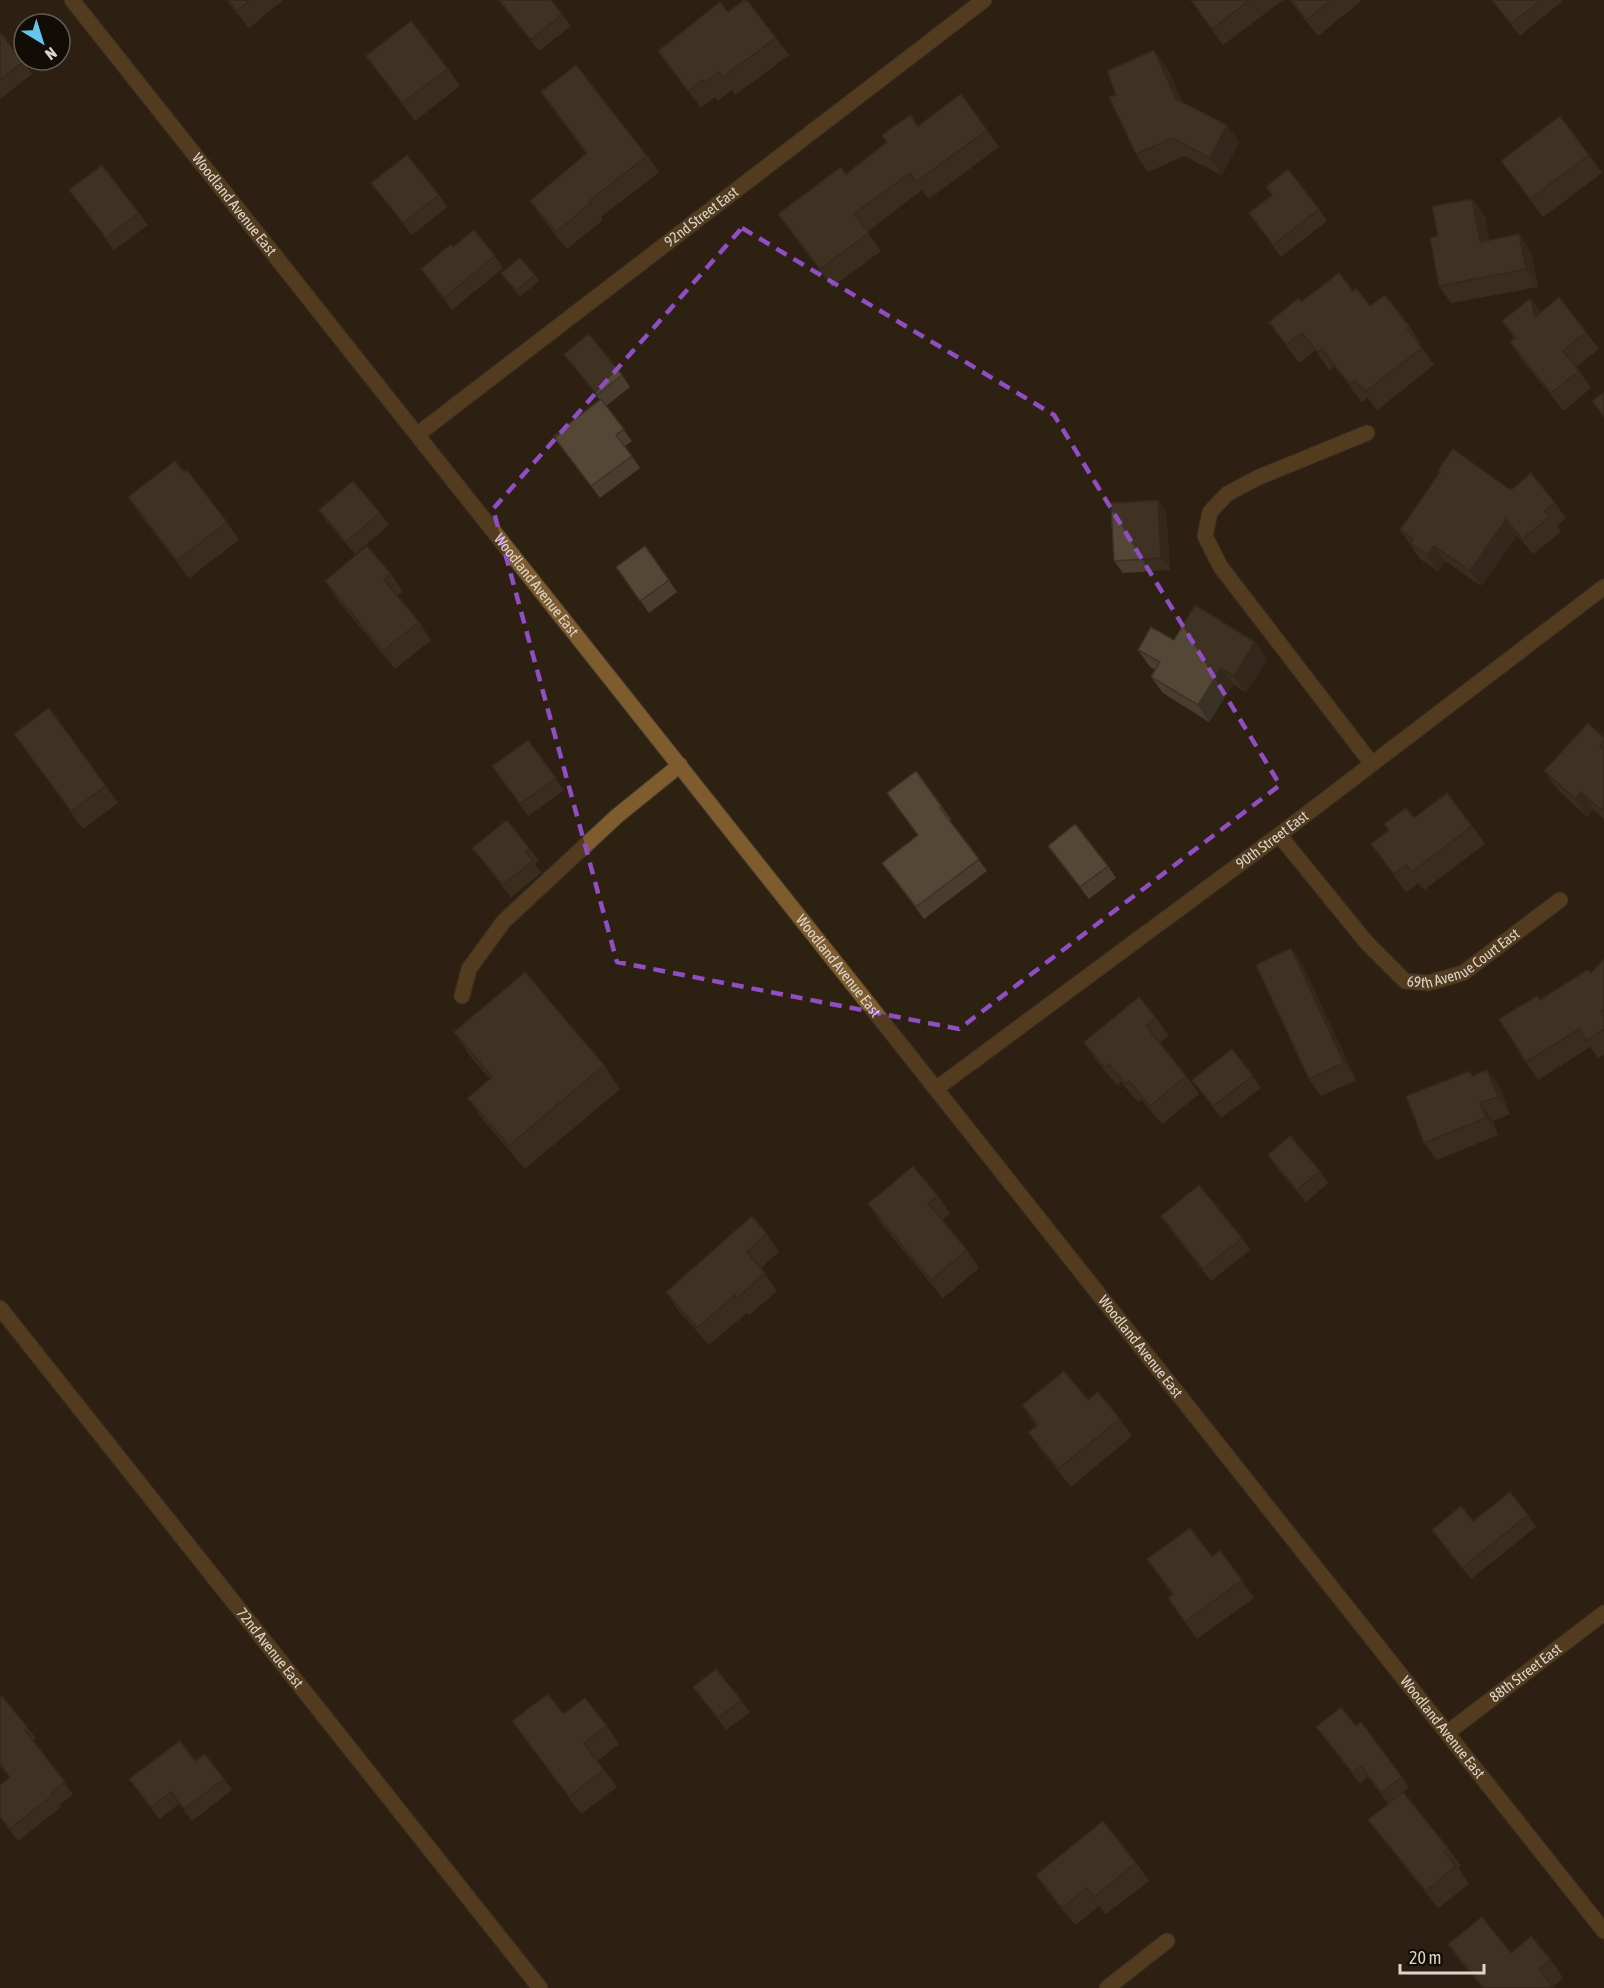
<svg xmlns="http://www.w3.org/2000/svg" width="1604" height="1988" font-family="'Asap Condensed',sans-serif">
<rect width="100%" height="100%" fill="#2d2112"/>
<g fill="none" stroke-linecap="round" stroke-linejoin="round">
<g stroke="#493e30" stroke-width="17">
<g id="service">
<path d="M1367,433L1257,478L1227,494L1210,512L1205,536L1220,566L1372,764"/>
<path d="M462,996L469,969L504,921L617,816L680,765"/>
</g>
</g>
<g stroke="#493e30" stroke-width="17">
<g id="minor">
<path id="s1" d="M418,434L984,0"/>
<path id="s2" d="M1279,835L1367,943L1405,981L1428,983L1463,973L1560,900"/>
<path id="s3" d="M0,1308L540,1988"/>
<path id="s4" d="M1447,1733L1604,1613"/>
<path d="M1107,1988L1167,1941"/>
</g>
</g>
<g stroke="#493e30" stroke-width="17">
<g id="tertiary">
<path id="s5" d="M72,0L1604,1931"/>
<path id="s6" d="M937,1088L1279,835L1604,587"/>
</g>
</g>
<use href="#service" stroke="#7e5c2d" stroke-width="15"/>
<use href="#minor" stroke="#7e5c2d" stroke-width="15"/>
<use href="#tertiary" stroke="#7e5c2d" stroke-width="15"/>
</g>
<g fill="#483d2e">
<path d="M226,0H283L249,28Z"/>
<path d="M498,0H551L571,26L539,51Z"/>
<path d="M1190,0H1283L1223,45Z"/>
<path d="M1289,0H1361V1L1318,36Z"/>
<path d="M1491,0H1561L1562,1L1520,36Z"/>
<path d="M728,12L776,38L789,55L735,95L732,90L718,101L715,97L701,108L658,51Z"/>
<path d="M0,32L32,74L0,99Z"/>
<path d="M366,56L448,69L460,86L415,121Z"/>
<path d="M1167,67L1182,102L1239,142L1222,175L1184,156L1148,172L1136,154L1116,95Z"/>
<path d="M541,92L647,156L659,172L601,217L603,220L567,249L541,217L530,201L586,154Z"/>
<path d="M918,126L987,130L999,147L929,199L922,190L867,232L881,251L832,287L778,214L846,174Z"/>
<path d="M1589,155L1602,173L1543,217L1501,161Z"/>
<path d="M371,183L439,195L447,207L412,235Z"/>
<path d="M69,190L139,213L148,225L114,250Z"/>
<path d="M1472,199L1485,216L1489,240L1519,234L1531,252L1538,287L1451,303L1439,286L1438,236Z"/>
<path d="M1319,209L1327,221L1281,257L1249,213Z"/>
<path d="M453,247L495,256L503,268L452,310L421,269Z"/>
<path d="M501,273L535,275L539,281L520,297Z"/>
<path d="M1353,291L1370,306L1409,326L1421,344L1420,345L1434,365L1377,410L1368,398L1362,402L1334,366L1329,370L1315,350L1299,363L1269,322L1301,302Z"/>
<path d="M1541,312L1586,332L1599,349L1576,367L1591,388L1564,411L1522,360L1510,342L1514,339L1502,321Z"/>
<path d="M564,354L622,375L630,387L606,406L632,441L625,446L640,468L600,498L553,436L600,400L573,366Z"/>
<path d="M1438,470L1511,490L1555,503L1566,518L1557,526L1561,532L1533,554L1517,535L1481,586L1445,561L1438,571L1420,559L1400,530L1439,473Z"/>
<path d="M184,472L227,522L239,540L189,578L140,515L128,497Z"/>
<path d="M319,510L380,513L389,525L355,554L327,522Z"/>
<path d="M1166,512L1170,570L1123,573L1114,561Z"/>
<path d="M645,546L677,592L649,613L616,567Z"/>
<path d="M391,574L403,592L397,596L419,622L431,640L395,669L337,599L325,581Z"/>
<path d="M1174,640L1255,642L1267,659L1246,693L1233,684L1209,722L1163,693L1151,677L1155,670L1150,667L1138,650Z"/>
<path d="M14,734L106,786L118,803L83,829Z"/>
<path d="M1604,738V819L1594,810L1587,817L1557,789L1544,771Z"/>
<path d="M528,740L564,790L528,816L492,766Z"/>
<path d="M887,793L942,807L951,819L949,820L987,871L924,919L882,863L918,835Z"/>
<path d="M1414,818L1472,826L1485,844L1424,890L1418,883L1406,892L1371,844Z"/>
<path d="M1048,846L1108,866L1116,878L1089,899Z"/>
<path d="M472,848L530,849L539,861L535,864L541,873L511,897Z"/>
<path d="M1291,948L1303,966L1356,1080L1321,1096L1309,1079Z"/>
<path d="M1604,959V1054L1598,1058L1590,1047L1538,1080L1526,1062L1591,973Z"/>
<path d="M1156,1018L1169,1036L1159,1043L1186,1076L1199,1094L1162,1124L1141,1099L1138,1102L1121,1082L1117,1085L1096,1060L1084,1042Z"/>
<path d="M454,1032L604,1065L620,1089L525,1169L484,1121L468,1098L490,1079L470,1056Z"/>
<path d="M1473,1075L1500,1087L1510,1114L1493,1121L1498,1135L1437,1160L1424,1143Z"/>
<path d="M1253,1076L1261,1088L1221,1118L1192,1080Z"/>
<path d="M1268,1155L1320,1171L1328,1183L1306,1202L1276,1167Z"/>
<path d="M938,1196L950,1214L942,1220L967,1250L979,1268L943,1298L880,1222L868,1204Z"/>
<path d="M1161,1216L1242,1238L1250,1250L1211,1281L1169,1228Z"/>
<path d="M767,1234L779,1252L761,1268L777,1291L749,1315L747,1313L709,1345L678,1310L666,1292Z"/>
<path d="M1088,1400L1120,1419L1132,1436L1071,1487L1041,1450L1028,1432L1036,1426L1022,1405Z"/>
<path d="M1528,1515L1536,1527L1471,1579L1432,1530L1473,1521Z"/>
<path d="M1220,1550L1254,1598L1197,1639L1168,1598L1172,1595L1147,1559L1212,1557Z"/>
<path d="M693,1687L741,1700L750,1712L726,1730Z"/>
<path d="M0,1698L28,1728L36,1739L33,1741L73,1794L59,1805L61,1807L18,1841L0,1818V1785L9,1777L0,1766Z"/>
<path d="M563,1714L607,1726L619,1744L597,1761L617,1787L581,1814L512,1721Z"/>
<path d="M1356,1726L1402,1777L1409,1788L1403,1792L1448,1848L1461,1866L1458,1868L1469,1884L1438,1908L1381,1837L1368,1820L1388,1803L1368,1777L1360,1784L1316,1727Z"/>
<path d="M129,1779H224L232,1790L192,1821L179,1804L159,1819Z"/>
<path d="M1136,1863L1149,1881L1106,1914L1099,1906L1075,1925L1048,1892L1036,1875Z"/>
<path d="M1448,1944L1511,1953L1551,1960L1563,1978L1552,1987L1553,1988H1482L1461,1962Z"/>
</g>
<g fill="#3b3226">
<path d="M1154,50L1167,67L1189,117L1176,99Z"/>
<path d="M1227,125L1239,142L1222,175L1210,158Z"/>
<path d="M1472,199L1485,216L1493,259L1480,242Z"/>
<path d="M1519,234L1531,252L1538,287L1526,269Z"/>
<path d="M1531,298L1543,315L1535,317Z"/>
<path d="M1158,500L1166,512L1170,570L1161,558Z"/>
<path d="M1506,519L1517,535L1481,586L1470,571Z"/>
<path d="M1434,546L1445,561L1438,571L1427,555Z"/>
<path d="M1255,642L1267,659L1246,693L1234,676Z"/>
<path d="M1221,668L1233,684L1209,722L1198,705Z"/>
<path d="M1581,792L1594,810L1587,817L1575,799Z"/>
<path d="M1291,948L1303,966L1356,1080L1344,1063Z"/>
<path d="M1487,1070L1500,1087L1510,1114L1498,1097Z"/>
<path d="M1480,1103L1493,1121L1498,1135L1486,1118Z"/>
</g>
<g fill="#544736" stroke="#3b3226" stroke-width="1.5">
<path d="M228,0H250L237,11Z"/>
<path d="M499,0H551L562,14L531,40Z"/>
<path d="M744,0H747L776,38L723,77L719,72L705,83L702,80L688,91L658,51L720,2L728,12Z"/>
<path d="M1191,0H1250L1212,29Z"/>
<path d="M1291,0H1331L1307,20Z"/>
<path d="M1492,0H1541L1511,24Z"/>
<path d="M411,21L448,69L402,103L366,56Z"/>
<path d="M0,32L23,62L0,80Z"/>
<path d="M1154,50L1176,99L1227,125L1210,158L1172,138L1136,154L1109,97L1116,95L1107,71Z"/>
<path d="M576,65L647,156L589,201L591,203L556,232L530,201L587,153L541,92Z"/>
<path d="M961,94L987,130L916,182L910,173L854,214L869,233L820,269L778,214L841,167L846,174L887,142L882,135L910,115L918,126Z"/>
<path d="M1560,116L1589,155L1530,199L1501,161Z"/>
<path d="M407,155L439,195L403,223L371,183Z"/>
<path d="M102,165L139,213L106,238L69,190Z"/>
<path d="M1288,169L1319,209L1273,245L1249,213L1272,195L1266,187Z"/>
<path d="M1472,199L1480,242L1519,234L1526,269L1439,286L1430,238L1438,236L1432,206Z"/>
<path d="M474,230L495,256L444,298L421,269L451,244L453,247Z"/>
<path d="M520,258L535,275L516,291L501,273Z"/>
<path d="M1339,273L1353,291L1356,288L1370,306L1385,295L1409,326L1407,328L1422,348L1365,392L1355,380L1350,385L1322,349L1317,352L1302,333L1286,345L1269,322L1299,298L1301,302Z"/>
<path d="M1559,297L1586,332L1563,351L1579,371L1551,393L1510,342L1516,338L1502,321L1531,298L1535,317Z"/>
<path d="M589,334L622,375L597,395L564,354Z"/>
<path d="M1604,392V417L1592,401Z"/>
<path d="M601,399L624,429L616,435L632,456L591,486L553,436Z"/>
<path d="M1453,449L1511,490L1531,473L1555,503L1545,511L1550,517L1522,539L1506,519L1470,571L1434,546L1427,555L1410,543L1413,539L1400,530L1440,472L1438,470Z"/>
<path d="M175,461L184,472L187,470L227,522L177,561L128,497Z"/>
<path d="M353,481L380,513L346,542L319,510Z"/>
<path d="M1158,500L1161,558L1114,561L1111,503Z"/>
<path d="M367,546L391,574L384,580L419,622L383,651L325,581Z"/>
<path d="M645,546L669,580L640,601L616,567Z"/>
<path d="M1195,605L1255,642L1234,676L1221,668L1198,705L1151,677L1160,662L1138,650L1151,627L1174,640Z"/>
<path d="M49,708L106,786L71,811L14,734Z"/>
<path d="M1588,723L1604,738V741L1600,746L1604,749V809L1603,808L1601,810L1581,792L1575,799L1544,771Z"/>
<path d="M528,740L556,778L520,804L492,766Z"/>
<path d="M916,771L942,807L940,808L979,859L916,907L882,863L918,835L887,793Z"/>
<path d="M1447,793L1472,826L1412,872L1406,865L1394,874L1371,844L1389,830L1384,824L1406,808L1414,818Z"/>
<path d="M507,820L530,849L526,852L533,861L503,885L472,848Z"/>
<path d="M1075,824L1108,866L1080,887L1048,846Z"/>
<path d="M1291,948L1344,1063L1309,1079L1256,965Z"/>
<path d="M1604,959V1009L1601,1012L1604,1017V1029L1586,1041L1579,1029L1526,1062L1499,1019L1537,996L1540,1000L1587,970L1591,973Z"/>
<path d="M525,972L604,1065L509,1146L468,1098L492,1077L454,1032Z"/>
<path d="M1139,997L1156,1018L1146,1026L1186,1076L1150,1106L1129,1081L1125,1084L1109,1064L1105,1068L1084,1042Z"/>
<path d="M1232,1049L1253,1076L1213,1106L1192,1080Z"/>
<path d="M1487,1070L1498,1097L1480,1103L1486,1118L1424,1143L1406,1096L1470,1071L1472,1076Z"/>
<path d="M1290,1136L1320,1171L1297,1190L1268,1155Z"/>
<path d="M913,1166L938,1196L928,1203L967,1250L931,1280L868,1204Z"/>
<path d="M1199,1185L1242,1238L1203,1269L1161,1216Z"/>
<path d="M752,1216L767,1234L747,1252L765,1273L737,1298L735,1295L697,1328L666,1292Z"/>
<path d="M1064,1371L1088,1400L1098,1392L1120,1419L1058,1469L1028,1432L1038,1425L1022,1405Z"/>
<path d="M1510,1492L1528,1515L1462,1568L1432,1530L1461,1506L1473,1521Z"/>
<path d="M1190,1528L1212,1557L1220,1550L1242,1580L1185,1622L1168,1598L1173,1594L1147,1559Z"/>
<path d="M716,1669L741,1700L718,1718L693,1687Z"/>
<path d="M548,1694L563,1714L585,1698L607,1726L584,1743L604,1770L569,1797L512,1721Z"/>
<path d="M2,1696L28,1728L25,1730L65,1782L51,1793L53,1795L10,1829L0,1817V1785L10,1777L0,1764V1698Z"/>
<path d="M1341,1707L1356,1726L1361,1722L1402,1777L1381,1793L1361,1766L1353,1773L1316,1727Z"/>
<path d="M180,1741L195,1761L205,1754L224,1779L184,1809L171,1792L151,1807L129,1779Z"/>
<path d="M1403,1792L1448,1848L1444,1851L1456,1866L1426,1891L1368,1820Z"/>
<path d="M1103,1821L1136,1863L1094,1897L1087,1888L1062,1908L1036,1875Z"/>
<path d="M1482,1917L1511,1953L1531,1936L1551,1960L1539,1969L1553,1988H1484L1448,1944Z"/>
</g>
<path d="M0 0H1604V1988H0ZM742,228L1054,415L1280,785L959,1029L617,962L493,509Z" fill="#2d2112" fill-opacity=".55" fill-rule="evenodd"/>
<path fill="none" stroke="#8f4ec2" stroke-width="4.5" stroke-dasharray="12 8" stroke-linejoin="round" d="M742,228L1054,415L1280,785L959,1029L617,962L493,509Z"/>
<g text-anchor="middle" stroke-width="5" stroke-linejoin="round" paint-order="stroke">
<g font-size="15" fill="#ddd5cc" stroke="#110c06">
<text dy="5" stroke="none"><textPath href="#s5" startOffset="261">Woodland Avenue East</textPath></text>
<text dy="5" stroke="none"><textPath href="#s1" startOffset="357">92nd Street East</textPath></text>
<text dy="5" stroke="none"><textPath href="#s5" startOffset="747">Woodland Avenue East</textPath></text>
<text dy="5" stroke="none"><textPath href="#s6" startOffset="417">90th Street East</textPath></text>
<text dy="5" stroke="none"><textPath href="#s2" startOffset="258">69th Avenue Court East</textPath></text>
<text dy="5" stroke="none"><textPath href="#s5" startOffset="1233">Woodland Avenue East</textPath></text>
<text dy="5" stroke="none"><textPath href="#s5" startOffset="1719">Woodland Avenue East</textPath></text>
<text dy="5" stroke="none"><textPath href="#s3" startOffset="434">72nd Avenue East</textPath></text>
<text dy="5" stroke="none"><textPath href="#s4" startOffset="99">88th Street East</textPath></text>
<text dy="5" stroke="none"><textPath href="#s5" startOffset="2205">Woodland Avenue East</textPath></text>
</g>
</g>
<g transform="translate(42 42) rotate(142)"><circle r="28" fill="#110c06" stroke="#635c55" stroke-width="1.5"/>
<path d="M0-4.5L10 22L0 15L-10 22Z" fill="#65c5ee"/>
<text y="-9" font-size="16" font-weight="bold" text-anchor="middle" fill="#ddd5cc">N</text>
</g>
<path d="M1400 1964v9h84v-9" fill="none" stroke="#ddd5cc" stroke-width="3"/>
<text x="1409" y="1964" font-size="18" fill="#ddd5cc" stroke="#110c06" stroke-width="4.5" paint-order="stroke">20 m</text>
</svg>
